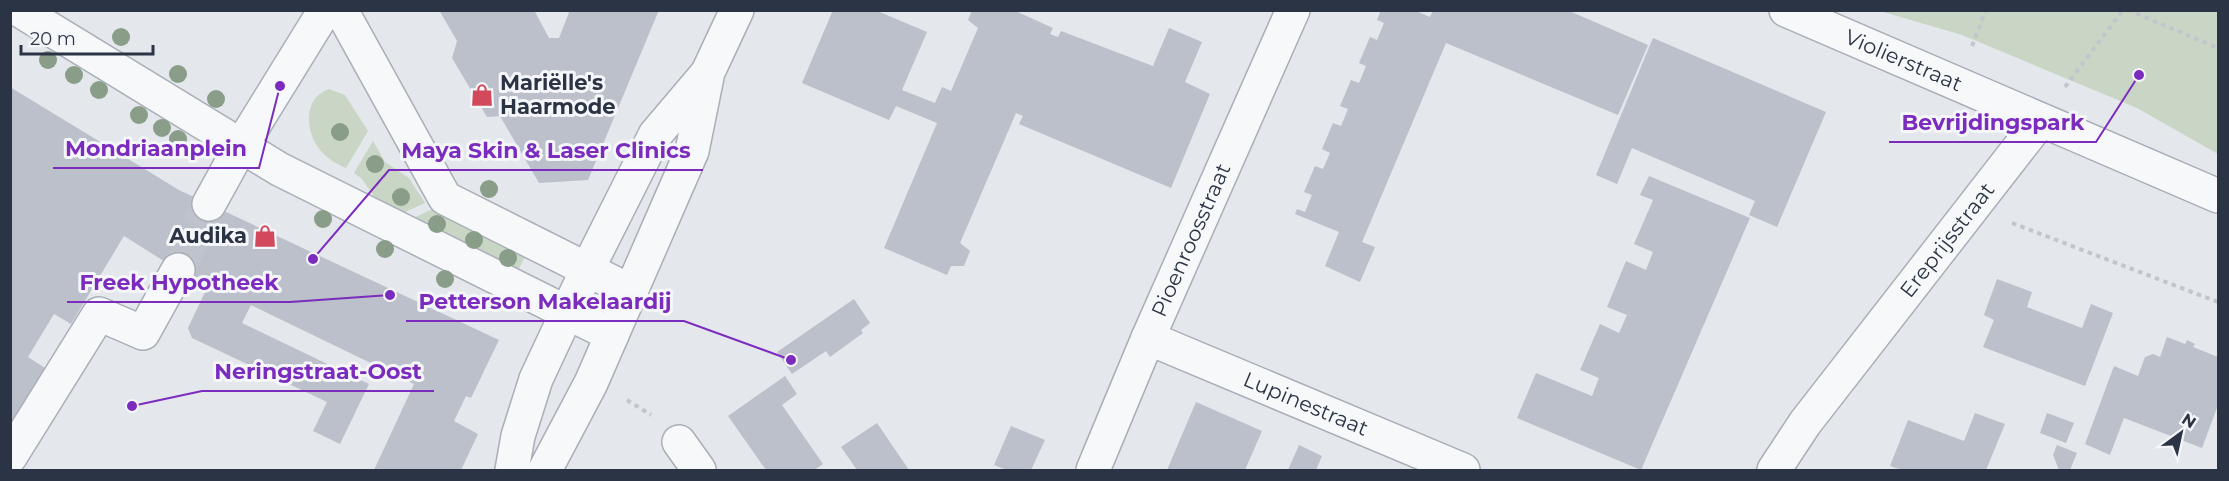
<svg xmlns="http://www.w3.org/2000/svg" width="2229" height="481" font-family="Montserrat,sans-serif">
<rect width="100%" height="100%" fill="#e4e7ec"/>
<g fill="#c9d6c5">
<path d="M1880,11H2218V154L2137,108L1962,35Z"/>
<path d="M329,89L345,95L368,131L346,168C337,164 328,159 322,152C305,134 302,98 329,89Z"/>
<path d="M373,141L385,162L409,178L425,203L401,214L379,203L362,179L354,173Z"/>
<path d="M434,208L526,254L517,273L408,221Z"/>
</g>
<g fill="#bbc0ca">
<path d="M439,10H534L549,38H559L570,10H659L588,180L539,183L500,116L487,117L452,58L457,41Z"/>
<path d="M833,10H875L927,32L902,90L935,103L942,87L951,91L978,28L968,20L972,10H1013L1053,28L1050,34L1058,37L1061,31L1153,66L1169,28L1202,42L1185,82L1210,94L1171,188L1019,124L1023,116L1016,113L960,243L970,251L964,266H951L947,275L884,248L937,123L896,106L889,120L802,83Z"/>
<path d="M1381,10H1414L1430,17L1433,10H1567L1648,45L1618,115L1446,43L1362,242L1375,247L1360,282L1325,266L1339,232L1295,214L1297,209L1305,212L1312,195L1304,192L1315,166L1323,169L1330,153L1322,149L1333,123L1341,126L1348,109L1340,106L1351,80L1359,83L1366,66L1359,63L1370,37L1377,40L1384,23L1377,20Z"/>
<path d="M1653,38L1826,112L1777,227L1749,215L1755,201L1632,148L1617,184L1596,175Z"/>
<path d="M10,87L179,190L499,340L471,398L466,396L454,421L478,434L461,470H374L414,384L251,305L242,323L369,384L340,444L313,431L327,402L192,338L188,328L207,288L124,236L71,324L54,314L28,357L45,368L10,424Z"/>
<path d="M1649,176L1750,218L1641,470L1517,418L1536,373L1592,396L1599,378L1580,370L1600,324L1619,333L1627,315L1607,307L1626,261L1646,270L1653,252L1634,244L1653,200L1640,195Z"/>
<path d="M1997,279L2032,292L2027,307L2082,328L2091,304L2113,313L2085,386L1983,347L1994,320L1984,315Z"/>
<path d="M854,299L870,323L861,330L863,333L830,357L826,351L792,374L777,352Z"/>
<path d="M2167,337L2185,344L2187,340L2195,344L2193,347L2218,357V405L2202,448L2124,418L2110,455L2085,444L2114,366L2138,376L2145,357L2153,354L2160,357Z"/>
<path d="M785,376L797,394L782,405L823,464L814,470H766L728,416Z"/>
<path d="M1196,402L1262,431L1245,470H1167Z"/>
<path d="M1975,413L2005,424L1986,470H1902L1890,466L1908,420L1964,441Z"/>
<path d="M2047,413L2074,423L2066,443L2040,433Z"/>
<path d="M877,423L909,470H857L841,447Z"/>
<path d="M1011,426L1045,440L1031,470H1007L994,465Z"/>
<path d="M1299,445L1322,456L1316,470H1288Z"/>
<path d="M2057,445L2077,453L2070,470H2059L2053,455Z"/>
</g>
<g fill="none" stroke-linecap="round" stroke-linejoin="round">
<path stroke="#bfc3cb" stroke-width="33" stroke-dasharray="33 16" stroke-linecap="butt" d="M178,270L209,204"/>
<g stroke="#a9aeb7" stroke-width="36">
<g id="minor">
<path d="M19,10L279,169L612,335"/>
<path d="M341,10L445,198L630,291"/>
<path id="s1" d="M1786,10L2218,196"/>
<path d="M209,204L241,146L325,10"/>
<path id="s2" d="M1148,338L1463,470"/>
<path d="M679,442L699,470"/>
<path d="M10,457L99,314L143,333L178,270"/>
<path d="M512,470L518,436L536,379L586,272L655,135L705,76"/>
<path d="M545,470L591,383L692,151L708,72L737,10"/>
<path id="s3" d="M1093,470L1148,338L1293,10"/>
<path id="s4" d="M1774,470L1805,423L2040,121"/>
</g>
</g>
<g stroke="#c2c5cb" stroke-width="4" stroke-dasharray="4.5 4.5" stroke-linecap="butt">
<path d="M2128,10L2218,48"/>
<path d="M1972,46L1986,10"/>
<path d="M2065,87L2123,10"/>
<path d="M2012,223L2218,302"/>
<path d="M627,400L651,415"/>
</g>
<use href="#minor" stroke="#f7f8fa" stroke-width="33"/>
</g>
<g fill="#899d89">
<circle cx="121" cy="37" r="9"/>
<circle cx="48" cy="60" r="9"/>
<circle cx="178" cy="74" r="9"/>
<circle cx="74" cy="75" r="9"/>
<circle cx="99" cy="90" r="9"/>
<circle cx="216" cy="99" r="9"/>
<circle cx="139" cy="115" r="9"/>
<circle cx="162" cy="128" r="9"/>
<circle cx="340" cy="132" r="9"/>
<circle cx="178" cy="139" r="9"/>
<circle cx="375" cy="164" r="9"/>
<circle cx="489" cy="189" r="9"/>
<circle cx="401" cy="197" r="9"/>
<circle cx="323" cy="219" r="9"/>
<circle cx="437" cy="224" r="9"/>
<circle cx="474" cy="240" r="9"/>
<circle cx="385" cy="249" r="9"/>
<circle cx="508" cy="258" r="9"/>
<circle cx="445" cy="279" r="9"/>
</g>
<defs>
<g id="shop-bare" transform="scale(1.8)"><path d="M-5-2.5h2.3a2.7 3.5 0 0 1 5.4 0H5L5.5 6h-11ZM-1.5-2.5h3a1.5 2.3 0 0 0-3 0Z" fill="#d1495b" stroke="#f4f6f9" stroke-width="2.5" paint-order="stroke"/></g>
</defs>
<g fill-rule="evenodd">
<use href="#shop-bare" x="482" y="95"/>
<use href="#shop-bare" x="265" y="236"/>
</g>
<g text-anchor="middle" stroke-width="6" stroke-linejoin="round" paint-order="stroke">
<g font-size="21" fill="#2b3445" stroke="#f4f6f9">
<text dy="7" stroke="none"><textPath href="#s1" startOffset="128">Violierstraat</textPath></text>
<text dy="7" stroke="none"><textPath href="#s4" startOffset="288">Ereprijsstraat</textPath></text>
<text dy="7" stroke="none"><textPath href="#s3" startOffset="250">Pioenroosstraat</textPath></text>
<text dy="7" stroke="none"><textPath href="#s2" startOffset="171">Lupinestraat</textPath></text>
</g>
<g font-size="21" font-weight="bold" fill="#2b3445" stroke="#f4f6f9" text-anchor="start">
<text x="500" y="90">Mariëlle's<tspan x="500" dy="24">Haarmode</tspan></text>
<text x="247" y="243" text-anchor="end">Audika</text>
</g>
</g>
<path fill="none" stroke="#7b2cbf" stroke-width="2" d="M2139 75L2096 142H1889M280 86L259 168H53M313 259L389 170H703M390 295L290 302H67M791 360L684 321H406M132 406L202 391H434"/>
<g fill="#7b2cbf" stroke="#f4f6f9" stroke-width="2">
<circle cx="2139" cy="75" r="6"/>
<circle cx="280" cy="86" r="6"/>
<circle cx="313" cy="259" r="6"/>
<circle cx="390" cy="295" r="6"/>
<circle cx="791" cy="360" r="6"/>
<circle cx="132" cy="406" r="6"/>
</g>
<g font-size="22" text-anchor="middle" font-weight="bold" fill="#7b2cbf" stroke="#f4f6f9" stroke-width="6" stroke-linejoin="round" paint-order="stroke">
<text x="1993" y="130">Bevrijdingspark</text>
<text x="156" y="156">Mondriaanplein</text>
<text x="546" y="158">Maya Skin &amp; Laser Clinics</text>
<text x="179" y="290">Freek Hypotheek</text>
<text x="545" y="309">Petterson Makelaardij</text>
<text x="318" y="379">Neringstraat-Oost</text>
</g>
<rect width="2229" height="481" fill="none" stroke="#2b3445" stroke-width="24"/>
<g transform="translate(2181 433) rotate(33)" stroke="#f4f6f9" stroke-width="4.5" paint-order="stroke">
<path d="M0-4.5L10 22L0 15L-10 22Z" fill="#2b3445"/>
<text y="-9" font-size="16" font-weight="bold" text-anchor="middle" fill="#2b3445">N</text>
</g>
<path d="M21 45v9h132v-9" fill="none" stroke="#2b3445" stroke-width="3"/>
<text x="30" y="45" font-size="18" fill="#2b3445" stroke="#f4f6f9" stroke-width="4.5" paint-order="stroke">20 m</text>
</svg>
